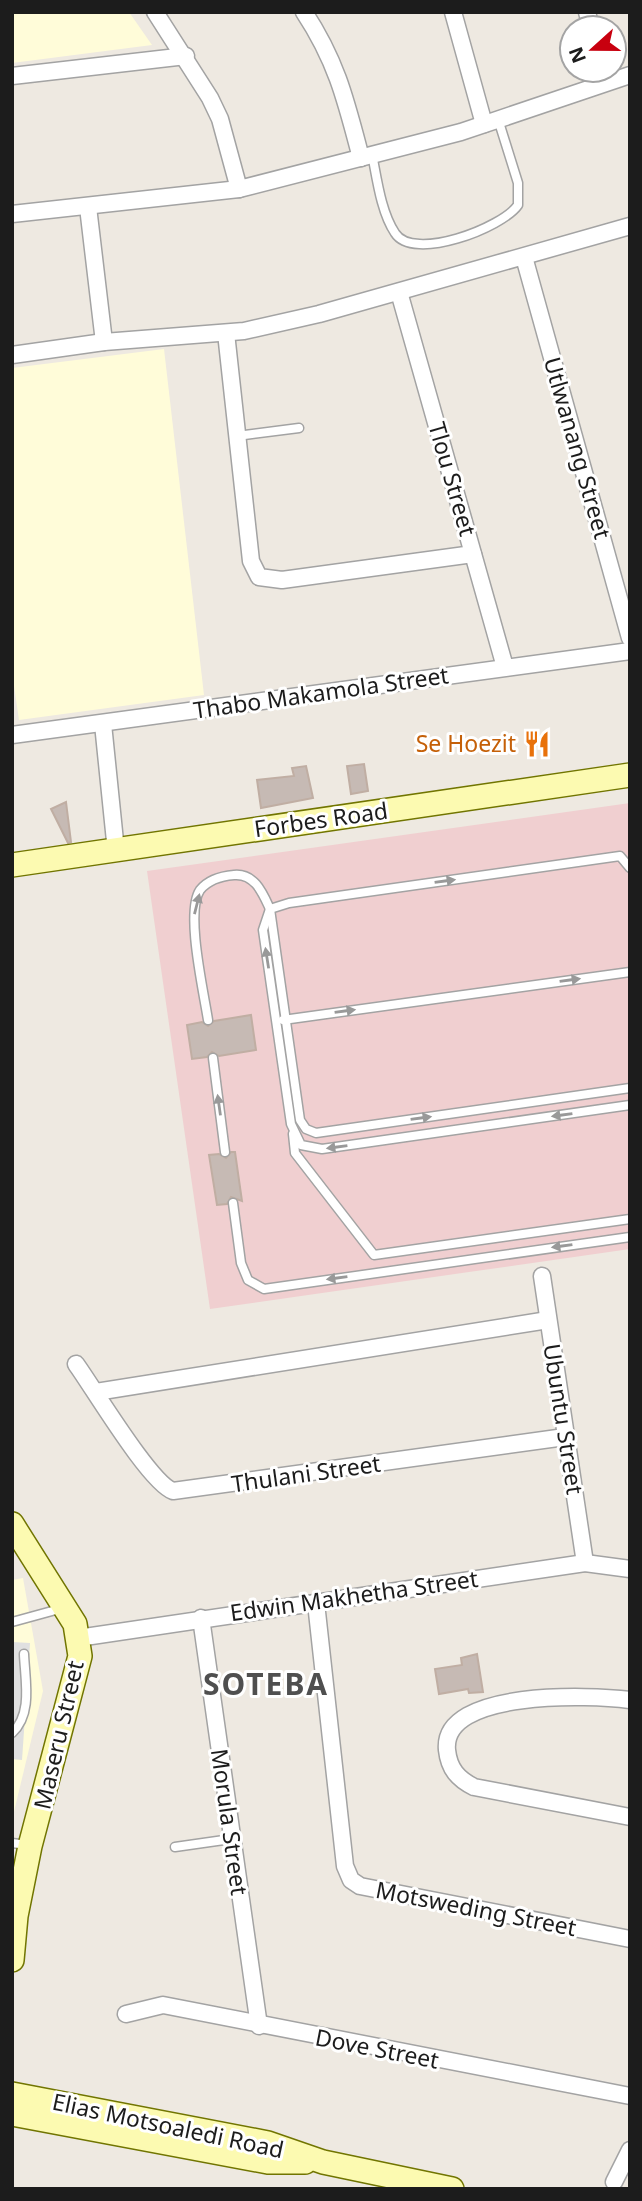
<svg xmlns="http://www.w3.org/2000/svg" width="642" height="2201" font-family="'Noto Sans',sans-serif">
<rect width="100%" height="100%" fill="#eee9e1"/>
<path fill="#f0cfd0" d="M630,803V1249L210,1309L147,871Z"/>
<g fill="#fffcd9">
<path d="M12,12H129L152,45L12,63Z"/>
<path d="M164,349L204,695L19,720L12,672V368Z"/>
<path d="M23,1578L43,1691L12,1820V1580Z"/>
</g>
<path fill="#e0e0e0" d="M12,1642L30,1643L22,1760L12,1759Z"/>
<g fill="#c6bab4" stroke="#c0aea3" stroke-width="2">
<path d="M364,764L368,791L351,794L347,766Z"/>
<path d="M306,766L313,798L261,808L257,780L294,776L292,768Z"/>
<path d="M66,802L71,842L68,843L51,809Z"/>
<path d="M251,1015L256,1050L219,1056L212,1052L207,1057L192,1059L187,1025L202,1022L208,1026L214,1021Z"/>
<path d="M231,1152H235L242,1201L231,1197L227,1204L217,1205L209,1155L219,1154L226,1158Z"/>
<path d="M477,1654L483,1692L469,1693L468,1689L439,1694L435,1669L462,1665L461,1658Z"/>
</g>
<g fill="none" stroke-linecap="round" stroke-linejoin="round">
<g stroke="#a3a3a3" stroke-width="11">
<g id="lane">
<path d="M372,154C377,179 381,212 395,233C413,262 502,228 518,205V183L498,119"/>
<path d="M237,436L299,428"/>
<path d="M630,868L620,856L289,903L270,909L263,930L291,1124L301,1145L322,1149L630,1105"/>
<path d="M208,1020C204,993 185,912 200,890C208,880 222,876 234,875C255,873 263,894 270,909L300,1120L306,1129L316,1133L630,1088"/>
<path d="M283,1020L630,972"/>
<path d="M213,1058L225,1152"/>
<path d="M293,1134L295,1153L374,1255L630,1219"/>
<path d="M233,1203L241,1263L248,1280L264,1289L630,1237"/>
<path d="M12,1622L63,1608"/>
<path d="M12,1733C33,1714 25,1680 24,1654"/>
<path d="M12,1843L27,1845"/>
<path d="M175,1847L231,1839"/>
</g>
</g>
<g stroke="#a3a3a3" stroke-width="19">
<g id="street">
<path d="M155,12L210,98L220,119L239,189"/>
<path d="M304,12C337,62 346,101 361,158"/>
<path d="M453,12L484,124"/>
<path d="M587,12L591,28"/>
<path d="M12,76L186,56"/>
<path d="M88,207L104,342"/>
<path d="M12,214L239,189L461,132L630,75"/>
<path d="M524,257L630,638"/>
<path d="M399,292L505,667"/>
<path d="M226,333L251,561L259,577L282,580L473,554"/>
<path d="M12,355L104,342L244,331L319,314L630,226"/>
<path d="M103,724L116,851"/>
<path d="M12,735L630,651"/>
<path d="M542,1276L585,1563"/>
<path d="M76,1364C94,1389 150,1483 173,1491L565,1437"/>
<path d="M96,1392L548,1320"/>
<path d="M316,1603L345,1866L351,1880L360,1886L630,1939"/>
<path d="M201,1618L259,2026"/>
<path d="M78,1638L585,1563L630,1569"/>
<path d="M630,1700C591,1695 441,1689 447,1750C449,1769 458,1779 474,1787L630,1817"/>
<path d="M126,2014L163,2005L630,2096"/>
<path d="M614,2182L630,2150"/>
</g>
</g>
<g stroke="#717501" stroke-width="26">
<g id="secondary">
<path d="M12,865L630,775"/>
<path d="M12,1524L75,1624L80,1656L30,1846L16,1916L12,1960"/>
<path d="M12,2094L268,2143L323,2162L452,2189"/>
<path d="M12,2114L268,2162H305"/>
</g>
</g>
<use href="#lane" stroke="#fff" stroke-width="8"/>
<use href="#street" stroke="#fff" stroke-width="16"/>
<use href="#secondary" stroke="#fcfab1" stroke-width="23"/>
</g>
<defs><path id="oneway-solid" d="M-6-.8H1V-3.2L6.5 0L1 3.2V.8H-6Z" transform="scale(1.75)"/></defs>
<g fill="#999">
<use href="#oneway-solid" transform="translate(445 881) rotate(-8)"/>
<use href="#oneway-solid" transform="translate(197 904) rotate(-76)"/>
<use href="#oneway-solid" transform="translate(267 958) rotate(-99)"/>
<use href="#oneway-solid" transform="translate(570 980) rotate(-8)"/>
<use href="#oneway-solid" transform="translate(345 1011) rotate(-8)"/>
<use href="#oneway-solid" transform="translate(219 1105) rotate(-98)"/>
<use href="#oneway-solid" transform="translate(562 1115) rotate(172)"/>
<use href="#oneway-solid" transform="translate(421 1118) rotate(-8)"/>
<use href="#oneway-solid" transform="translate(337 1147) rotate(172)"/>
<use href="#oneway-solid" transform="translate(562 1246) rotate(172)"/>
<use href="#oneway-solid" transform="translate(337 1278) rotate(172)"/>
</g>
<defs>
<g id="restaurant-bare" transform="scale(2.1)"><path d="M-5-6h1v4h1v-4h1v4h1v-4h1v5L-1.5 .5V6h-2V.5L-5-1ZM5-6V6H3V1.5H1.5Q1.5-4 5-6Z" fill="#e8710a" stroke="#fff" stroke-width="2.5" paint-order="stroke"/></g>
</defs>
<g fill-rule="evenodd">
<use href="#restaurant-bare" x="537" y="744"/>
</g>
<g text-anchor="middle" stroke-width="6" stroke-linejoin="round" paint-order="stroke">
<g font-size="23" fill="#1c1c1c" stroke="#fff">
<text transform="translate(577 448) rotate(74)" y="8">Utlwanang Street</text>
<text transform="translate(452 479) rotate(74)" y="8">Tlou Street</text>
<text transform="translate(321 693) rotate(-8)" y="8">Thabo Makamola Street</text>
<text transform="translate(321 820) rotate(-8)" y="8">Forbes Road</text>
<text transform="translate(563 1419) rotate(81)" y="8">Ubuntu Street</text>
<text transform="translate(306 1474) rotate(-8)" y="8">Thulani Street</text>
<text transform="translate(354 1596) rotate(-8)" y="8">Edwin Makhetha Street</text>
<text transform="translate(59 1735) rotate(-77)" y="8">Maseru Street</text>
<text transform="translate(229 1822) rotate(82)" y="8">Morula Street</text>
<text transform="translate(476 1909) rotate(11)" y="8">Motsweding Street</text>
<text transform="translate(377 2049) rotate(11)" y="8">Dove Street</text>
<text transform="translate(168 2126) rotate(12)" y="8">Elias Motsoaledi Road</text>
</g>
<g font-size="23" fill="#c56008" stroke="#fff" text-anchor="end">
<text x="516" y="752">Se Hoezit</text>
</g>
<g font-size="30" font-weight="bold" letter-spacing="2" fill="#4f4f4f" stroke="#fff">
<text x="266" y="1695">SOTEBA</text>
</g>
</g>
<rect width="642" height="2201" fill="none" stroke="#1c1c1c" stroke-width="28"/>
<g transform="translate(593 49) rotate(249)"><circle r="33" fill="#ffffff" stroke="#a4a4a4" stroke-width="2"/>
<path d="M0-5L12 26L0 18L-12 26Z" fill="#c8000f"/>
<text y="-10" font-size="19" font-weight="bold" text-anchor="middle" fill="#1c1c1c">N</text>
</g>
</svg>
